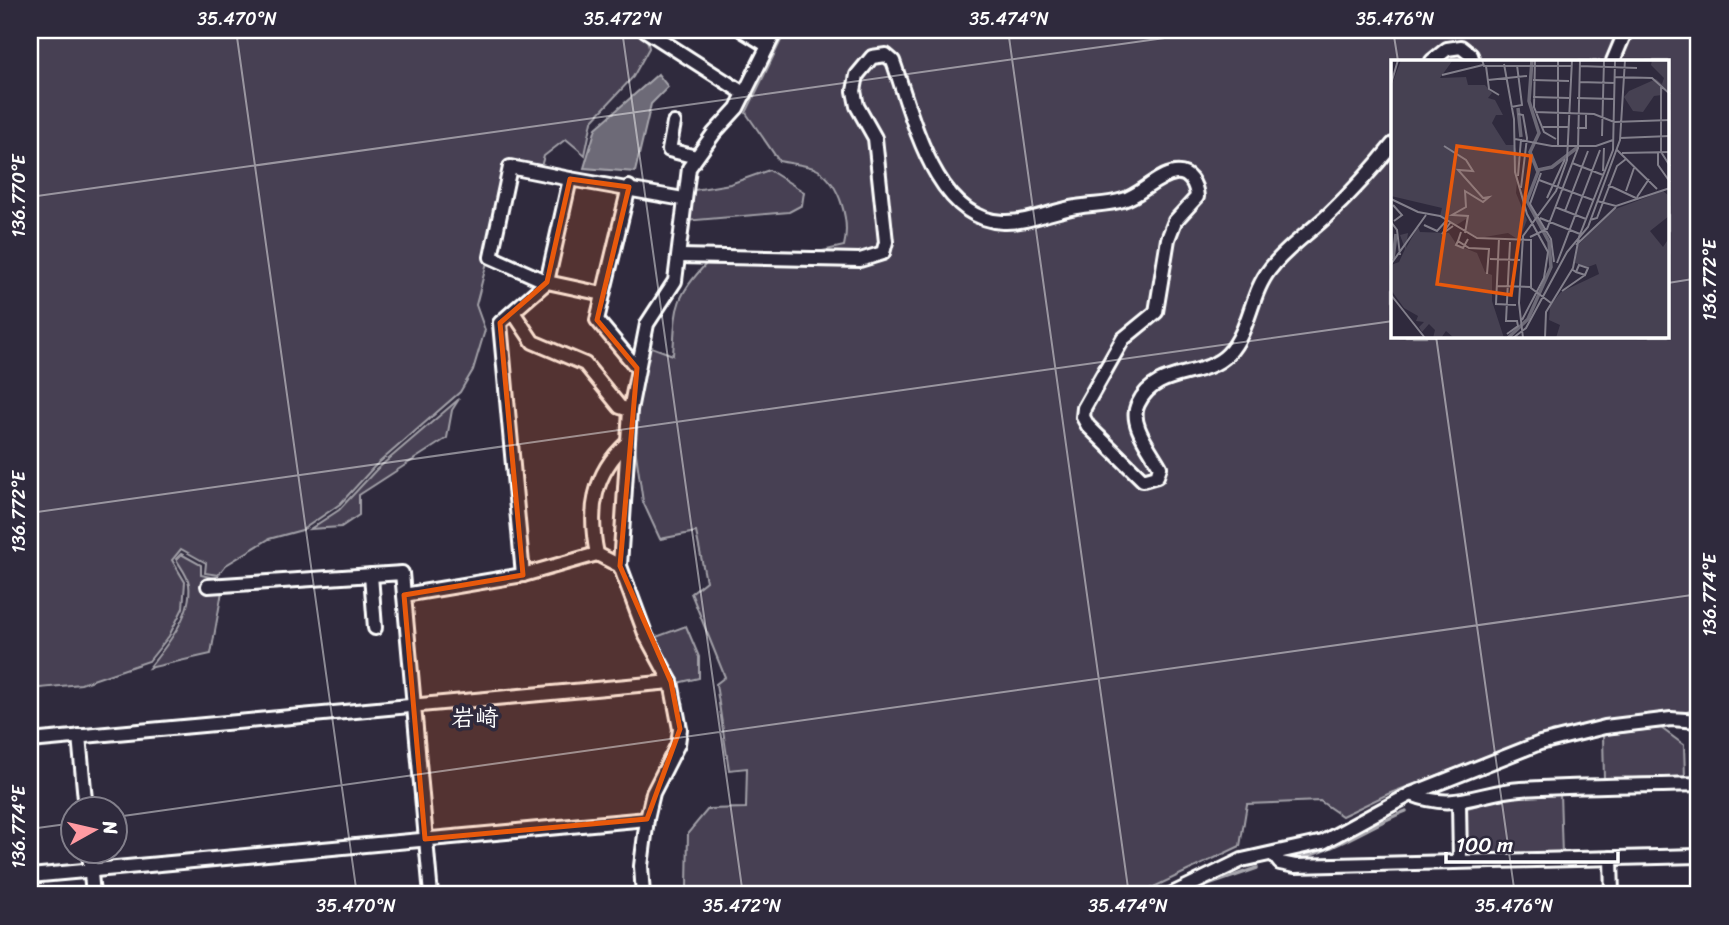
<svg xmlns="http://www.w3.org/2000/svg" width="1729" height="925" font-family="Sriracha,'Klee One',sans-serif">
<rect width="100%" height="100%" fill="#2f2a3d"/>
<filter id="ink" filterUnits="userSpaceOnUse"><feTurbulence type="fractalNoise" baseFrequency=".0143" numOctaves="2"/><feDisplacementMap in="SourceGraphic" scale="14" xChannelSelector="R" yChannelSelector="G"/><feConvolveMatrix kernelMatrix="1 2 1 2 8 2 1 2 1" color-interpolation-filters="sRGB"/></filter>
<g filter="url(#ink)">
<g fill="#464152" stroke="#a2a0a8" stroke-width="2" fill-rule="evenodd">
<path d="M30,30H645L649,48L633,77L592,121L585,155L566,139L544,156L540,170L512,165L476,305L485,330L473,370L460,392L374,467L340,504L302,530L269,539L226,565L218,575L205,573L206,563L181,549L172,560L185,582L183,608L169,636L149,661L81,684L30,689Z"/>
<path d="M786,30H1699V708L1659,721L1551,732L1388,794L1342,816L1320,801L1247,804L1240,846L1137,895H681L687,888L688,833L708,809L746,808L747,768L729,770L716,684L725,677L691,593L706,581L696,532L660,539L643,502L633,433L649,346L673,355C676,309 673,299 706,264L779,261L844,246C850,222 841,185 818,170C808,164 791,164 779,161L746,113ZM1393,61H1668V336H1393Z"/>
<path d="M769,170L804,192L802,205L789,212L685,221L688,191L730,184Z"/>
<path d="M459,399L452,410L447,438L359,495V515L341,527L310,529L339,510L376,470Z"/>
<path d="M181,554L201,565V575L224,580L211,654L149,668C166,646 193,615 189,584C188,576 180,566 176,559Z"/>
<path d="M686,626L699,657V678L677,683L656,637Z"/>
<path d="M1661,728L1684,745L1685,778L1604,779L1603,735Z"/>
<path d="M1560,793L1562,855L1459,856L1457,811L1509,796Z"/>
</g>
<path fill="#6d6a77" stroke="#a7a6ad" stroke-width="2" d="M658,74L668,87L651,104L635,172L584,168L596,128Z"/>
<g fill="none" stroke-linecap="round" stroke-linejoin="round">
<g stroke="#a7a6ad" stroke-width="3.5">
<path d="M1297,859C1337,849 1369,826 1406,811"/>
<path d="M1189,895L1205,886L1257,868"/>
</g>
<g stroke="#fff" stroke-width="18">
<g id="street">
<path d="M645,30L745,94"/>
<path d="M742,30L768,46"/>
<path d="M1432,61L1447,49L1461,47L1471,55L1473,61"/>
<path d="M1613,61L1626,30"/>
<path d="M674,123L669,150L696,157"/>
<path d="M570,179L510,167L491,257L547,282L603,294"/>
<path d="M629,187L597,320L637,368"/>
<path d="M679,256L860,260L883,253L886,242L875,138L857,106L854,91L857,75L872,57L886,55L893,61C912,113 934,220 1003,222C1029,223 1051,211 1076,207C1091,204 1108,205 1123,200C1141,195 1156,176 1175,173C1189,171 1196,184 1197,197L1175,221L1168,239L1156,312L1123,339L1084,408L1083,417L1088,426L1143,480L1157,476L1160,467C1151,450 1128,423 1138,404C1156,366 1203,380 1228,354C1250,331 1250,294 1270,269C1286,248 1309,233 1328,215C1351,193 1373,169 1393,144"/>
<path d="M513,312L533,342L585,364L620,407L630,410"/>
<path d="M620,566L597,554C588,511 593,474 627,443"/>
<path d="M371,575L375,628"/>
<path d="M523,575L597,554"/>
<path d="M208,586L402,573L431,895"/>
<path d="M404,595L523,575L500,323L547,282L570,179L683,199"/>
<path d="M79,736L86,810"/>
<path d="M30,741L671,682"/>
<path d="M1411,794C1455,812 1478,792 1521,789C1580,785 1640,786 1699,784"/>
<path d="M1459,803L1460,861"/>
<path d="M89,852L93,895"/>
<path d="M1273,854L1280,863L1295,866L1699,856"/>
<path d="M1611,858L1612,895"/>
<path d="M30,876L647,819"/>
<path d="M643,895L641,866L647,819L653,793L678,744L680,729L671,682L646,636L620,566L630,410L647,324L675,281L689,168L714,133L737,108L776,30"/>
<path d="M1170,895L1242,860L1323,842L1411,794L1540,743L1605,727L1671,719L1699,721"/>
</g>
</g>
<use href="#street" stroke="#2f2a3d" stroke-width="12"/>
</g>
</g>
<path fill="#e8590c" fill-opacity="0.2" stroke="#e8590c" stroke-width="5" stroke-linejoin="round" d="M570,179L629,187L597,320L637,368L620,566L671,682L680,729L647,819L425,839L404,595L523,575L500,323L547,282Z"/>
<path fill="none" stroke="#fff" stroke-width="2" stroke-opacity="0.45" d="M236,30L357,895M622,30L743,895M1008,30L1129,895M1393,30L1398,61M30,197L1222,30M1668,283L1699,278M1436,336L1515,895M30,513L1393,321M116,817L1699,594M30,829L74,823"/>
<g text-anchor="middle" stroke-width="7" stroke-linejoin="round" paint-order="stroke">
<g font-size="24" font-weight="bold" fill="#fff" stroke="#2f2a3d">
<text x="475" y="726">岩崎</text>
</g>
</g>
<g transform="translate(1391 60)">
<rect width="278" height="278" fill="#2f2a3d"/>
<path d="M10,0H62L49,18L75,17L77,25H94L101,33L97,38L104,40L112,55H105L101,63L115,85H123L128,98L125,133L136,160L128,180L117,173L88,178L75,171V159L64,166L49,156L51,148L0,136V27ZM261,0H278V31L272,28L271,35L263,36L252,52L242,51L233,37L238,31L265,19L271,24L273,18L260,5ZM272,131L278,136V156L259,171L272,187L278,178V278H165L169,265L158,260L159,246L170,232L208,214L205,204L197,207L184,203L187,185L222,150ZM27,167L29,172L58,173L66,185L86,193L94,212L101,215V241L113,278H63L55,271L50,278H42L44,270L38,264L31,272L28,267L33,262L25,261L27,256L13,248L0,230V205L8,202L14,189L9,175L17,173L15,188Z" fill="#464152"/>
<path fill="none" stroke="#6d6a77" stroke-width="3.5" d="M127,48L130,77M147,110L161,107L187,87M2,199L5,174M117,278L137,259L160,207L158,182L136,141L147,112L139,92L148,73L138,41L141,0"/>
<path fill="none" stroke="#827f8b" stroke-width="2" d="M91,0L93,6H181M144,0L143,47L153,72L165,79M167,0V86M113,4L123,59L124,112L136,154L157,192L153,218L131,260M95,6L98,29L108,35M189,6L246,8M51,15L92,5M224,17L261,18L279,34M97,20L136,16M142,20L178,21M188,22L224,23M0,24L7,0M270,27V92L279,106M142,37L178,38M186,38L223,39M120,47L131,45L126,5M144,52L203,54L223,62L279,60M127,54L132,55L136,78L130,128M152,67H177M186,68H195V54M211,76L213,0M229,78L279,76M124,79L161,86H205L222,80M53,86L75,100L82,111L67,110L92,138L98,137L92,142L74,131L75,147L61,155L77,156L74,173M226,90L266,129M267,92V105L279,122M231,93L279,92M181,103L212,115M212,111L213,88M150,113L139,144L160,179L163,202M127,116L130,79M148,120L202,140M217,125L247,139M235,131L243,108M246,137L258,119M156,138L174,99M0,139L27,152L49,156L86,178L140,180M206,141L225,146L279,128M2,145L11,155L3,161M164,147L195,159M174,151L197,91M149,158L189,174M199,160L206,158L226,106L235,99M0,162L6,170L9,195M59,163L51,174L62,166M33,165L46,171L55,161M70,172L67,181L78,188L98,189L96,214M139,177L156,169L187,88L189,0M108,178L105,244L125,245M140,179V228L160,243M67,181L65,185L72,188L77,179M185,185L225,147M99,199L129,200M166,203L209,90M0,204L35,155M181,209L182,210L185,212L194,215L197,208L188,205L185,212M106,226L140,227M171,231L194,215M0,235L34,278M116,274L127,266L126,261H115L119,182M122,278L135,268L176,192L197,167L229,80L234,0M132,278L128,243L132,176L165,131L176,100L181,0M154,278L155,252L182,208L188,177L222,90L224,0"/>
<path fill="#e8590c" fill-opacity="0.15" stroke="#e8590c" stroke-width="3.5" d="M66,86L140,96L120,235L46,224Z"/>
<rect width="278" height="278" fill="none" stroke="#fff" stroke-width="3.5"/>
</g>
<rect width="1729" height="925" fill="none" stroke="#2f2a3d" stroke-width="77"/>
<g transform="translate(94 830) rotate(82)"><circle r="33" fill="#2f2a3d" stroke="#827f8b" stroke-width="2"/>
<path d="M0-5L12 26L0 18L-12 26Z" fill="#ff9aa2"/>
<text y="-10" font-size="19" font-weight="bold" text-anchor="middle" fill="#ffffff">N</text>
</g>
<path d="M1446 852v10h172v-10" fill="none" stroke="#ffffff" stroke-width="3.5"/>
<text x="1456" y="852" font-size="21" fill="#ffffff" stroke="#2f2a3d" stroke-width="5" paint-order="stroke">100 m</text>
<rect x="38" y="38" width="1652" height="848" fill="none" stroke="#fff" stroke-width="2.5"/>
<g font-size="18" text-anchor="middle" fill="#fff">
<text x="237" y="25">35.470°N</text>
<text x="623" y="25">35.472°N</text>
<text x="1009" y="25">35.474°N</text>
<text x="1395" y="25">35.476°N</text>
<text transform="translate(19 196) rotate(-90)" y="6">136.770°E</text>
<text transform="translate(1710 280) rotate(-90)" y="6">136.772°E</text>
<text transform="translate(19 512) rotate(-90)" y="6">136.772°E</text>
<text transform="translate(1710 595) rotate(-90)" y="6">136.774°E</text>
<text transform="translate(19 827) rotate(-90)" y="6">136.774°E</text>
<text x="356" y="912">35.470°N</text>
<text x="742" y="912">35.472°N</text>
<text x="1128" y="912">35.474°N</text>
<text x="1514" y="912">35.476°N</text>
</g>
</svg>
